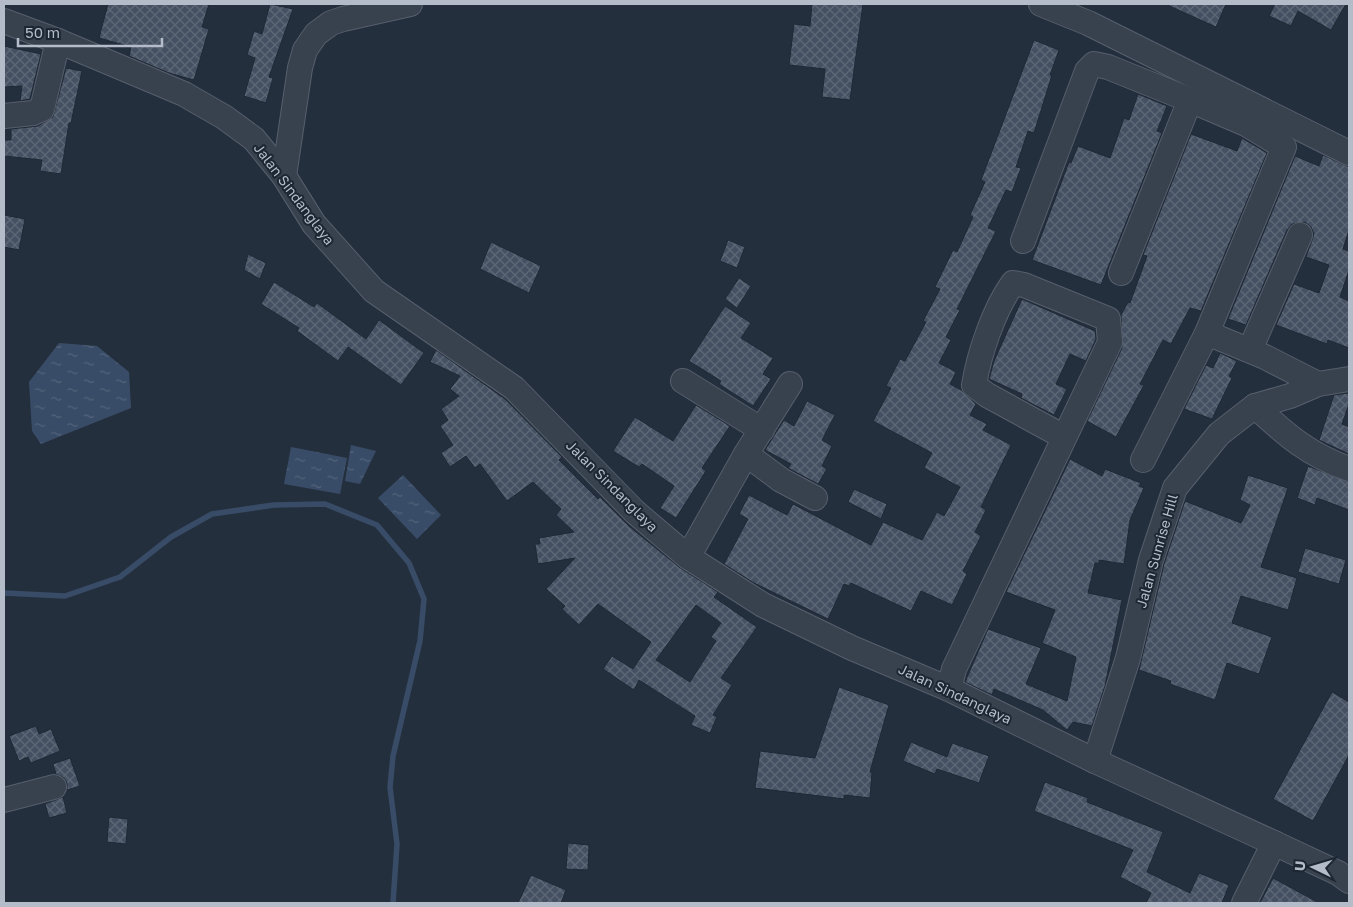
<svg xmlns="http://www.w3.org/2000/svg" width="1353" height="907" font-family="'Golos Text',sans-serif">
<defs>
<pattern id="water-ripples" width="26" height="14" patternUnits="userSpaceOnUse" patternTransform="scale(1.25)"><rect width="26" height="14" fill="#394c67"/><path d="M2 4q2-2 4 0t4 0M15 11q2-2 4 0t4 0" fill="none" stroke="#53647b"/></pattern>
<pattern id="building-cross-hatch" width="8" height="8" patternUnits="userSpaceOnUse" patternTransform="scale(1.25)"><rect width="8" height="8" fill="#455162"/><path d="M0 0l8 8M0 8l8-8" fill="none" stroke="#5d6877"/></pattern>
</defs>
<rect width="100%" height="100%" fill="#242f3e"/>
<g fill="url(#water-ripples)">
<path d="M59,343L97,346L129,372L131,408L41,444L32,431L29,382Z"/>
<path d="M351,445L376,451L360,484L345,481Z"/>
<path d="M291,447L347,458L340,494L284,484Z"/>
<path d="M403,475L441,515L417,539L378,498Z"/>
</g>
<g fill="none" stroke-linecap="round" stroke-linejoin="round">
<path stroke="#394c67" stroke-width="5.5" d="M4,593L65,596L120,577L171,537L212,514L274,505L325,504L377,525L409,563L424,599L420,641L393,756L390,787L397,844L393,903"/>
</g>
<g fill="url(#building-cross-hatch)" stroke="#1f2835" fill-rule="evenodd">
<path d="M108,4H209L202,27L209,29L194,80L169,73L129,56L131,47L99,38Z"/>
<path d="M270,4L293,9L269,77L273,78L266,103L244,96L255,58L247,55L254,31L262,34Z"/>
<path d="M812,4H863L850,100L822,97L825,69L789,65L794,24L810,26Z"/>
<path d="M1165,4H1226L1216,27Z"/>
<path d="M1275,4H1346L1331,30L1298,11L1291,26L1269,16Z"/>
<path d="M1034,40L1059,50L1050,75H1052L1034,133L1028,131L1016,167L1021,168L1012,192L1006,190L988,228L996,231L957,309L960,310L946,337L951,340L939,363L956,372L950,384L961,390L976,404L970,415L987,424L983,430L1011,445L981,507L986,510L975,532L981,536L963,571L967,574L952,605L921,591L911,611L851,583L849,586L844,584L828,619L754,583L724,564L748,519L739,514L749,495L787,515L793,504L871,545L883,522L922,540L937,512L944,516L960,487L924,468L932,453L873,421L891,388L886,386L900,359L905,361L926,322L923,321L940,289L935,287L953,250L957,252L973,217L970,215L985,182L981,180Z"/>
<path d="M4,46L41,54L30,99L20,101L22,86L4,87Z"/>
<path d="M66,68L82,71L71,123H69L61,174L40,171L42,160L4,156V140H11V129L38,126L53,117Z"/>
<path d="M1138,94L1167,106L1157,131L1162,133L1101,285L1032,260L1069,162L1071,163L1078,146L1110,158L1124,118L1129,120Z"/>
<path d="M1191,134L1237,151L1242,138L1267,153L1201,311L1190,308L1171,344L1163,340L1140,384L1144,385L1116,437L1087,421L1122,348L1121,315L1128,302L1130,303L1147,256L1143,255Z"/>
<path d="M1323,155L1349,167V230L1343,249L1349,251V270L1340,297L1349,301V348L1328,340L1327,344L1276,325L1294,284L1319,293L1329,265L1306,257L1314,234L1311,227L1305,222L1292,224L1287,230L1246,325L1228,319L1295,156L1319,166Z"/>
<path d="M4,215L25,219L19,250L4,247Z"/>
<path d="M728,240L745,247L737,268L720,261Z"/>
<path d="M491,242L541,266L529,293L480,269Z"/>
<path d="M248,254L266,263L260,279L244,270Z"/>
<path d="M739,278L751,286L737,308L725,299Z"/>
<path d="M274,282L314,307L317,303L366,339L379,320L424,353L401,385L348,347L338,361L297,331L299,328L261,304Z"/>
<path d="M1022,299L1095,331L1096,339L1086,361L1070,354L1056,384L1067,389L1054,415L1021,398L1022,394L989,379L994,361Z"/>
<path d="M725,306L751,323L741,338L773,358L763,374L771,379L753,406L719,384L721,381L689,361Z"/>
<path d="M436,350L505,399L562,457L559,460L598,499L600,497L630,527L679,567L718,592L714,597L757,627L721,678L732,685L713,715L717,717L710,733L691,725L695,716L639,680L634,690L603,669L612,656L633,669L651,642L598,604L579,625L562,609L565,606L546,589L575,558L538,564L535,544H540L539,538L574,532L556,515L561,509L533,482L507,501L480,464L475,468L466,456L450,467L441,453L453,445L440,426L448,420L441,409L459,396L450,389L460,376L430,362ZM696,605L721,623L711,637L716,641L690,682L656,660Z"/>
<path d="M1220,353L1237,361L1229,376L1232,378L1212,419L1184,409L1206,365L1213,368Z"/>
<path d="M1349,393V404L1342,424L1349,427V454L1319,440L1334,395Z"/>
<path d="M807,401L835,415L822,440L832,446L822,466L827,469L818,484L788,468L791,464L765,450L784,420L794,426Z"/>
<path d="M696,405L730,426L702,468L706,471L676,518L660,508L674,486L642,464L639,467L613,451L635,417L673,441Z"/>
<path d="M1070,459L1102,476L1105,469L1141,483L1139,486L1144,488L1130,520L1124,564L1099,560V563H1095L1088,593L1122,600L1105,686L1092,726L1073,722L1067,730L1043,710L994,689L992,695L965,682L988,629L1041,648L1026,684L1067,701L1076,657L1042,643L1055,610L1006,592Z"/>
<path d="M1308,466L1349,482V510L1317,498L1315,505L1297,498Z"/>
<path d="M1248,475L1288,488L1261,567L1297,578L1288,610L1241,596L1232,623L1272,637L1259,674L1227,663L1215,700L1170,684L1171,681L1139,670L1164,564L1185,501L1241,523L1250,505L1240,500Z"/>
<path d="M854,489L887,504L881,519L848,502Z"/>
<path d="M1305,548L1346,560L1339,584L1298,572Z"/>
<path d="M839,687L889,705L870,772H872L870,798L844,795V799L755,788L760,751L815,758Z"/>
<path d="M1332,692L1349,702V755L1313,821L1273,799Z"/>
<path d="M36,726L39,734L51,729L60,751L31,763L28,757L19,761L9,736Z"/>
<path d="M911,742L947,757L952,743L989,756L979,783L937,769L935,774L903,761Z"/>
<path d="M70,758L80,786L67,790V783L63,777L56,774L53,764Z"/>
<path d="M1045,782L1088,798L1087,802L1163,832L1147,872L1190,893L1199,873L1229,885L1222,903H1146L1151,893L1120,877L1133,850L1034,811Z"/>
<path d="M63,797L67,813L49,818L45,804Z"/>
<path d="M109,817L128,819L126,844L107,842Z"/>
<path d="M568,843L589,845L588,870L566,869Z"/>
<path d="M531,875L566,890L561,903H518Z"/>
<path d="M1273,878L1319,903H1260Z"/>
</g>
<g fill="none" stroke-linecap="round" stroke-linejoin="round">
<g stroke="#565f6c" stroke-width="26">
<g id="minor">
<path d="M1041,4L1088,23L1349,153"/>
<path d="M4,21L58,41L184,94L224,117L254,139L284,176L314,224L374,291L514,388L635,512L688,557L763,605L852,648L949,689L1095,761L1274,843L1338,873L1349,881"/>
<path d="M4,116L33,113L42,109L58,41"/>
<path d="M284,176L300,68L305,50L316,34L331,23L343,19L410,4"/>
<path d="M1023,241L1087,71L1094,64L1108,67L1190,100L1121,273"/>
<path d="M1207,333L1265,357L1318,384"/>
<path d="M1250,350L1300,235"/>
<path d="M683,381L762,430"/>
<path d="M1255,406C1286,435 1309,455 1349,469"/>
<path d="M746,454L781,480L815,498"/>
<path d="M1143,460L1207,333L1284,147L1246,124L1190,100"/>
<path d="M688,557L746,454L790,384"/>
<path d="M949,689L954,669L1110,342L1108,319L1024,285L1013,283C994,309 979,354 974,385L987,395L1064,437"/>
<path d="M1095,761L1128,658L1151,560L1175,488L1219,434L1255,406L1290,396L1318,384L1349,379"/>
<path d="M4,800L54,787"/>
<path d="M1244,903L1274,843"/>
</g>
</g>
<use href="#minor" stroke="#38414e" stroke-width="24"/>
</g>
<g text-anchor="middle" stroke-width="4" stroke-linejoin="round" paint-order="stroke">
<g font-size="14" fill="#b4bcc9" stroke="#1d2633">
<text transform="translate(294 194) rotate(53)" y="5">Jalan Sindanglaya</text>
<text transform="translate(612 486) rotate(45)" y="5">Jalan Sindanglaya</text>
<text transform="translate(1157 551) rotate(-74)" y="5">Jalan Sunrise Hill</text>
<text transform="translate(955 694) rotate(25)" y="5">Jalan Sindanglaya</text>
</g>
</g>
<rect width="1353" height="907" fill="none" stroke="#b4bcc9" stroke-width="10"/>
<g transform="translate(1313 867) rotate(275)" stroke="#1d2633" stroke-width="4" paint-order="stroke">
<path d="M0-4L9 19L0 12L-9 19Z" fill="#b4bcc9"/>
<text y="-8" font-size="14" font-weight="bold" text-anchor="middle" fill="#b4bcc9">U</text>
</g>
<path d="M18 38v8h144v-8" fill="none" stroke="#b4bcc9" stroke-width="2.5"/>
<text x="25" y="38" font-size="15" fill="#b4bcc9" stroke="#1d2633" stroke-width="4" paint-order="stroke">50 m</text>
</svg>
